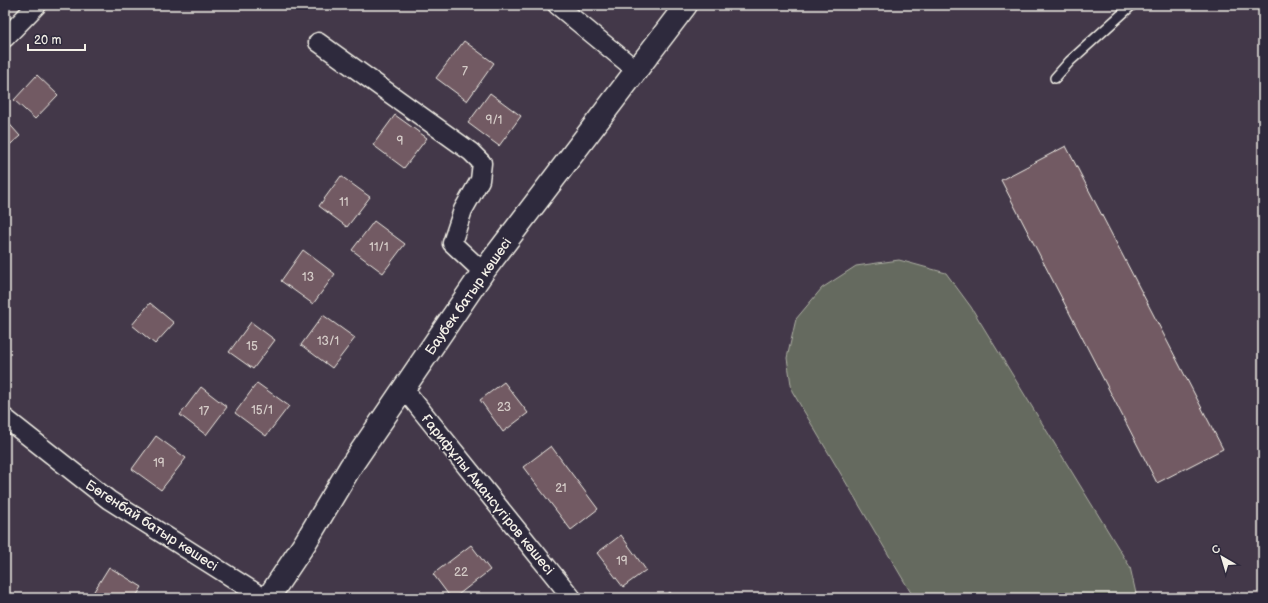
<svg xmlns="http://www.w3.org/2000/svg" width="1268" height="603" font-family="'Balsamiq Sans',sans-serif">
<rect width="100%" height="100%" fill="#433849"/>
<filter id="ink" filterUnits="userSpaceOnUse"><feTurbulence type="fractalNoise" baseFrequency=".025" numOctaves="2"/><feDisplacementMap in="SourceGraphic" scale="8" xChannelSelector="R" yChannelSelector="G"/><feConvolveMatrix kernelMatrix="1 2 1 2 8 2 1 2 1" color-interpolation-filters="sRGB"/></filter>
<g filter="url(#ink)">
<path fill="#656b5e" stroke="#acaea3" d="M899,260L946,273L971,307L1130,567L1137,598H914L792,391L787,358L796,319L822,288L856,266Z"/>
<g fill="#725a64" stroke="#f4f1e8">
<path d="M464,41L494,63L467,101L436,78Z"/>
<path d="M37,75L58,95L35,119L14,100Z"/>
<path d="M490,93L521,116L499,146L468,123Z"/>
<path d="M395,115L427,138L404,168L373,145Z"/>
<path d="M5,119L20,136L5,149Z"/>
<path d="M1066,146L1223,449L1157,483L1001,180Z"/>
<path d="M341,176L370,197L347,227L319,206Z"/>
<path d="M374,221L405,244L383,273L352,250Z"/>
<path d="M303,250L335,274L313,304L281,281Z"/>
<path d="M150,303L174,323L155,344L132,325Z"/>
<path d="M323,315L355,338L332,368L301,345Z"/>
<path d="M251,322L275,340L253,369L229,352Z"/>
<path d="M504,382L528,413L503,432L480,400Z"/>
<path d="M257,383L289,406L266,436L235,413Z"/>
<path d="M201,387L227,407L206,435L180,415Z"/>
<path d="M156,436L186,458L161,490L132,469Z"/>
<path d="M551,446L598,509L571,530L523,467Z"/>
<path d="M621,535L646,570L623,587L597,553Z"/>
<path d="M471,545L490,570L454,598H451L433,574Z"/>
<path d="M109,567L142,587L135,598H93L91,596Z"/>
<path d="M670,592L675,598H662Z"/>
</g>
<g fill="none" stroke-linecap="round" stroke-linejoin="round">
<g stroke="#f4f1e8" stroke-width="12">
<path id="service" d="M1055,78L1070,61L1132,5"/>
</g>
<g stroke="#f4f1e8" stroke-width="21">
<g id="minor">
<path d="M557,5L636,70"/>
<path d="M5,38L37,5"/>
<path d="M318,42L471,152L482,163L480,180L463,210L452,243L483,272"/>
<path d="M404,389L572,598"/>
<path d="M5,418L109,500L264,598"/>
</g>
</g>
<g stroke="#f4f1e8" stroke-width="25">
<path id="tertiary" d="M268,598L305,543L351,466L483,272L686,5"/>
</g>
<use href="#service" stroke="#2f2a3d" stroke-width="9"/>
<use href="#minor" stroke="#2f2a3d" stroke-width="18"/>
<use href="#tertiary" stroke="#2f2a3d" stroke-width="22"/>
</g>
</g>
<g text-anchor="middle" stroke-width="3.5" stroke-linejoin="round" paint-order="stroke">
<g font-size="12" fill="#d4cbc7">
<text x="465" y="75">7</text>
<text x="494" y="124">9/1</text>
<text x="400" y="145">9</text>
<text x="344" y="206">11</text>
<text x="379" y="251">11/1</text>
<text x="308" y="281">13</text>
<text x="328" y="345">13/1</text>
<text x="252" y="350">15</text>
<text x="504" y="411">23</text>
<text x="262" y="414">15/1</text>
<text x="204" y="415">17</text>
<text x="159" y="467">19</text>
<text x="561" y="492">21</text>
<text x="622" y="565">19</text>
<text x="461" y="576">22</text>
</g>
<g font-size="14" fill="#f4f1e8" stroke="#2f2a3d">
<text transform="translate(468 296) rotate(-55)" y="5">Баубек батыр көшесі</text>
<text transform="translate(488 494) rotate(51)" y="5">Ғарифұлы Амансүгіров көшесі</text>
<text transform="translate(152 525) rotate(33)" y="5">Бөгенбай батыр көшесі</text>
</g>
</g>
<rect width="1268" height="603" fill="none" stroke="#2f2a3d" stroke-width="20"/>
<rect x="10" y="10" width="1248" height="583" fill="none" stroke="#f4f1e8" stroke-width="1.5" filter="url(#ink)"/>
<g transform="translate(1222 557) rotate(322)" stroke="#2f2a3d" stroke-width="3" paint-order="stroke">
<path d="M0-3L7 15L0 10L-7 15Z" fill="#f4f1e8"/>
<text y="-6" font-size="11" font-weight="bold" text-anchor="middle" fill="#f4f1e8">С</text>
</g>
<path d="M28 44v6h57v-6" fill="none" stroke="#f4f1e8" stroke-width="2"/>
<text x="34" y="44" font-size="12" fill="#f4f1e8" stroke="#2f2a3d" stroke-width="3" paint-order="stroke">20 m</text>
</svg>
